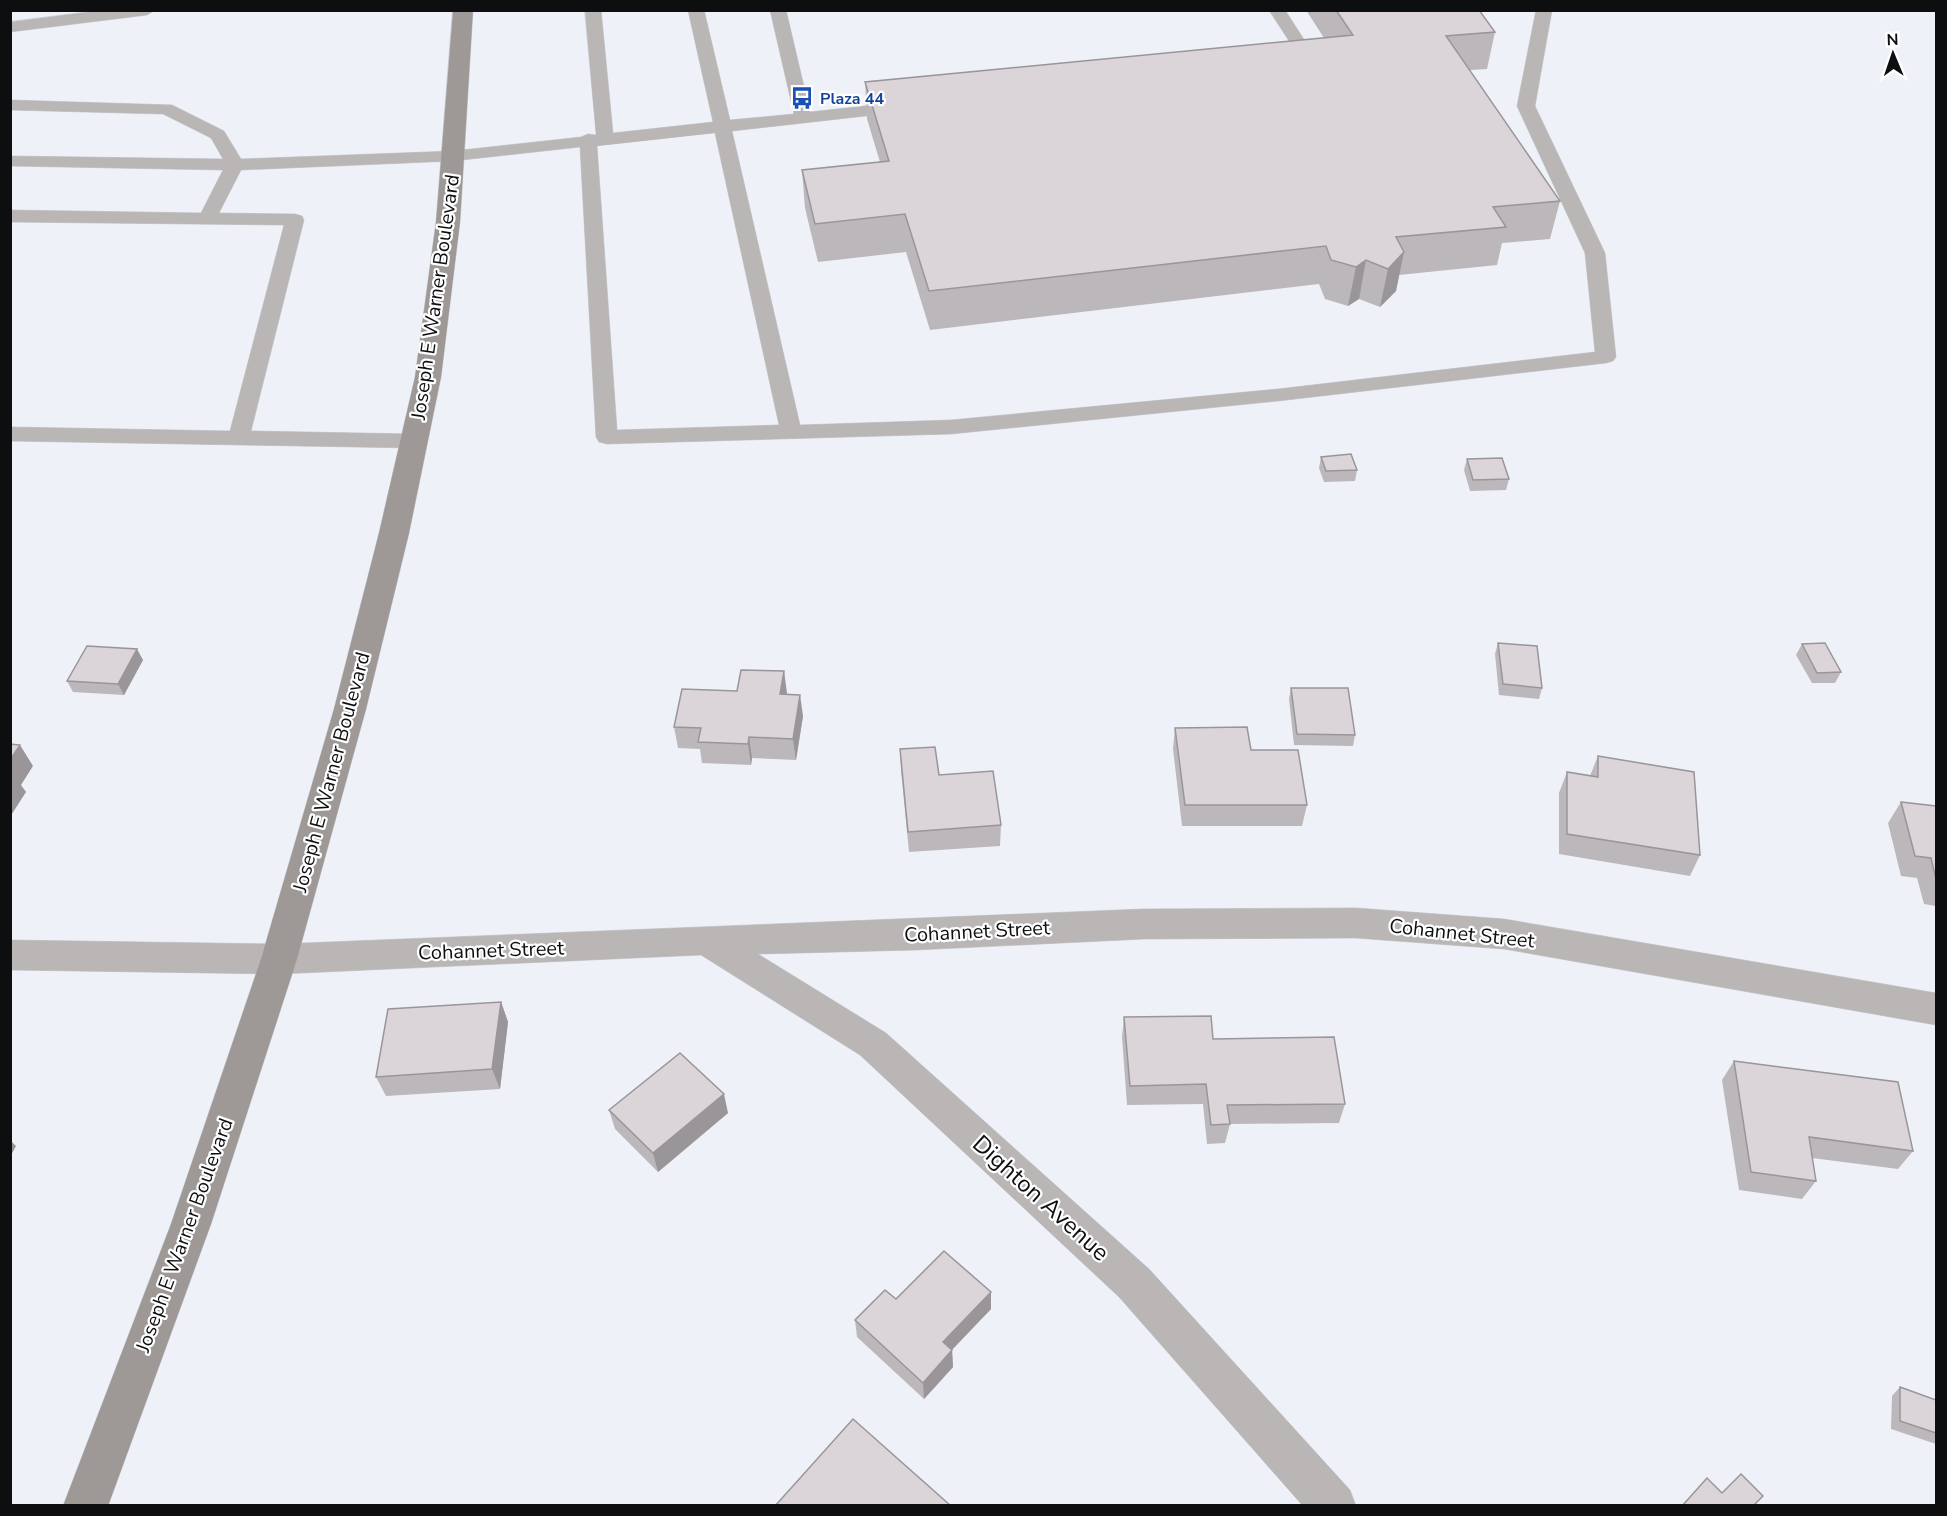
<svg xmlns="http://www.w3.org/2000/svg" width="1947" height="1516" font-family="'Nunito Sans',sans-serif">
<rect width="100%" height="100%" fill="#eef2f8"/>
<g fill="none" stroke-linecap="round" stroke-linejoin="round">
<g stroke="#caced3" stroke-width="1">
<g id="lane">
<path d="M104,10H155L147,15L10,32V22Z"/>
<path d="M585,10H601L613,133L713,122L688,10H704L730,120L794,114L770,10H786L810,112L901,102L907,103L910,107L907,111L901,112L732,131L800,425L951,420L1278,389L1595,352L1585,253L1517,106L1536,10H1552L1535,106L1605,253L1616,357L1613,361L1606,363L1278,401L951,434L607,444L599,442L596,437L580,147L453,161L241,170L219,213L295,214L302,216L304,220L251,431L414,434L422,436L425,441L422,446L414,448L10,441V427L230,431L284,225L10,222V210L201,213L223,170L10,166V156L223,159L211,138L163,114L10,110V100L172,105L224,131L241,159L453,151L581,137L588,134L596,135ZM715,133L779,425L617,430L597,146Z"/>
<path d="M1269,10H1285L1305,41L1309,52C1303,62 1298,68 1286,71L1278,66L1293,52L1289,41Z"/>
</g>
</g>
<g stroke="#caced3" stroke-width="1">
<path id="street" d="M1356,908L1504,919L1936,993V1025L1504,949L1356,938L1144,939L916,950L758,954L886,1033L1149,1269L1350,1490L1356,1506H1303L1119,1297L860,1055L701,955L279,974L10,970V940L279,944L1144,909Z"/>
</g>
<g stroke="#caced3" stroke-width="1">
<path id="secondary" d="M453,10H473L460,222L441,377L409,533L366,709L297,959L211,1224L108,1506H63L171,1224L261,959L334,709L379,533L415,377L436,222Z"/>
</g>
<use href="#lane" fill="#b9b6b5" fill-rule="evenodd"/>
<use href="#street" fill="#b9b6b5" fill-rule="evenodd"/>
<use href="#secondary" fill="#9e9997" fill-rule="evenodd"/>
</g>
<g fill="#bcb7bb">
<path d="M1306,10H1479L1495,32L1487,69L1470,70L1560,201L1550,239L1502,243L1497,265L1399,275L1396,291L1380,307L1359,299L1348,306L1325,299L1319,284L930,330L906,252L818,262L805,208L802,170L880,162L867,119L865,82L1324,38Z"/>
<path d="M1321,457L1357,470L1355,481L1324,482L1319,468Z"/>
<path d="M1467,459L1509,479L1506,490L1470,491L1464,470Z"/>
<path d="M1498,643L1542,688L1539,699L1499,695L1495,654Z"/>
<path d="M1802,644L1841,672L1835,683H1812L1796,655Z"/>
<path d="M143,660L124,695L73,692L67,681Z"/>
<path d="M784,671L786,695L803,716L796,760L752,758L751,765L702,763L700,749L678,748L674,727L737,691Z"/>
<path d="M1291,688L1355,735L1353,746L1294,745L1289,699Z"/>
<path d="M1175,728L1251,750L1307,805L1302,826H1182L1173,749Z"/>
<path d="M900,749L939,775L1001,825L1000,846L909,852L901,770Z"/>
<path d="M1598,756L1700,855L1690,876L1559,854V793L1567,772L1590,776Z"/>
<path d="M1901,802L1936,806V906L1924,904L1917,878L1901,876L1888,823Z"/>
<path d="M501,1002L508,1022L500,1089L386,1096L376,1077Z"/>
<path d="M1124,1017L1345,1104L1339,1123L1230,1124L1225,1143L1207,1144L1203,1104L1127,1105L1122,1037Z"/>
<path d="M1734,1061L1913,1151L1898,1169L1812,1158L1816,1181L1802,1199L1739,1190L1722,1080Z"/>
<path d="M609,1110L728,1113L658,1172L615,1129Z"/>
<path d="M991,1292V1309L952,1350L953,1367L924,1399L857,1337L855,1320L896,1299Z"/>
<path d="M1900,1387L1936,1400V1444L1891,1429L1892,1396Z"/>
</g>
<g fill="#999599">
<path d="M1404,252L1396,291L1380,307L1388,269Z"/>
<path d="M1366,260L1359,299L1348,306L1356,267Z"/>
<path d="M137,649L143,660L124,695L118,684Z"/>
<path d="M784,671L787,693L782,716L780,694Z"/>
<path d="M800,695L803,716L796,760L793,739Z"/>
<path d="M749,737L752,758L751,765L748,744Z"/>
<path d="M20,745L33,766L21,785L26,792L10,817V760Z"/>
<path d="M501,1002L508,1022L500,1089L492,1069Z"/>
<path d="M724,1094L728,1113L658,1172L653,1153Z"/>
<path d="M10,1140L16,1146L10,1157Z"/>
<path d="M991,1292V1309L944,1358L943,1342Z"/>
<path d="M952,1350L953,1367L924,1399L923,1383Z"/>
</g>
<g fill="#dbd5da" stroke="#999599" stroke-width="1.5">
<path d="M1336,10H1479L1495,32L1446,36L1560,201L1493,207L1506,227L1396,237L1404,252L1388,269L1366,260L1356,267L1331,260L1326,246L929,291L905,214L815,224L802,170L889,161L865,82L1353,35Z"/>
<path d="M1351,454L1357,470L1326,471L1321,457Z"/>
<path d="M1502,458L1509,479L1473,480L1467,459Z"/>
<path d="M1498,643L1537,646L1542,688L1503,684Z"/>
<path d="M1825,643L1841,672L1817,673L1802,644Z"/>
<path d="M87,646L137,649L118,684L67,681Z"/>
<path d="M741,670L784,671L780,694L800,695L793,739L749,737L748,744L698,742L701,728L674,727L682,689L737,691Z"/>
<path d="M1291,688H1348L1355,735L1297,734Z"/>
<path d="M1247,727L1251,750H1298L1307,805H1185L1175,728Z"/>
<path d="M10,744L20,745L10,760Z"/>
<path d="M935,747L939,775L993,771L1001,825L908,832L900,749Z"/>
<path d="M1598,756L1694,772L1700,855L1567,834V772L1598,777Z"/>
<path d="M1901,802L1936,806V879L1931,858L1915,856Z"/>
<path d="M501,1002L492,1069L376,1077L388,1009Z"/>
<path d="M1211,1016L1213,1039L1334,1037L1345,1104L1227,1105L1230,1124L1211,1125L1206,1084L1130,1086L1124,1017Z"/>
<path d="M680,1053L724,1094L653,1153L609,1110Z"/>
<path d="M1734,1061L1898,1082L1913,1151L1809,1137L1816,1181L1751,1172Z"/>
<path d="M944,1251L991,1292L943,1342L952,1350L923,1383L855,1320L885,1290L896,1299Z"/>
<path d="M1900,1387L1936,1400V1433L1900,1421Z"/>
<path d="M853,1419L951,1506H775Z"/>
<path d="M1741,1474L1763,1496L1753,1506H1682L1707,1478L1722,1493Z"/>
</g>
<defs>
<g id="bus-bare" transform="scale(1.8)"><path d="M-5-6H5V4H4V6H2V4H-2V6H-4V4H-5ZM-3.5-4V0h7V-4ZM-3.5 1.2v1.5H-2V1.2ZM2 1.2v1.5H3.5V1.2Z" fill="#1a4fb4" stroke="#fff" stroke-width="2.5" paint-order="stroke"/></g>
</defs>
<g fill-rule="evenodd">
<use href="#bus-bare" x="802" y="98"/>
</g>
<g text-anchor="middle" stroke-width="4.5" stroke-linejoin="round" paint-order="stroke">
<g font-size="16" font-weight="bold" fill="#164399" stroke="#fff" text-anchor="start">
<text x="820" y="104">Plaza 44</text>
</g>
<g font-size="20" fill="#0d0e10" stroke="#fff">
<text transform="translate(435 297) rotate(-82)" y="7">Joseph E Warner Boulevard</text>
<text transform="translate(331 772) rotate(-75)" y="7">Joseph E Warner Boulevard</text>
<text transform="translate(977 931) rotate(-3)" y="7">Cohannet Street</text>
<text transform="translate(1462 933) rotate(6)" y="7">Cohannet Street</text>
<text transform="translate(491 950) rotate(-2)" y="7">Cohannet Street</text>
<text transform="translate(184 1235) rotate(-70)" y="7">Joseph E Warner Boulevard</text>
</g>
<g font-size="24" fill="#0d0e10" stroke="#fff">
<text transform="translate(1041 1198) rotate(42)" y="8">Dighton Avenue</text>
</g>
</g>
<rect width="1947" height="1516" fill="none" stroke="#0d0e10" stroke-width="24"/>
<g transform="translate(1893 54) rotate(358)" stroke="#ffffff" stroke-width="4.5" paint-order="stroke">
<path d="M0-4.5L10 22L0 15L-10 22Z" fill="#0d0e10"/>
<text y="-9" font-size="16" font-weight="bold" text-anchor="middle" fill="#0d0e10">N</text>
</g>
</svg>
